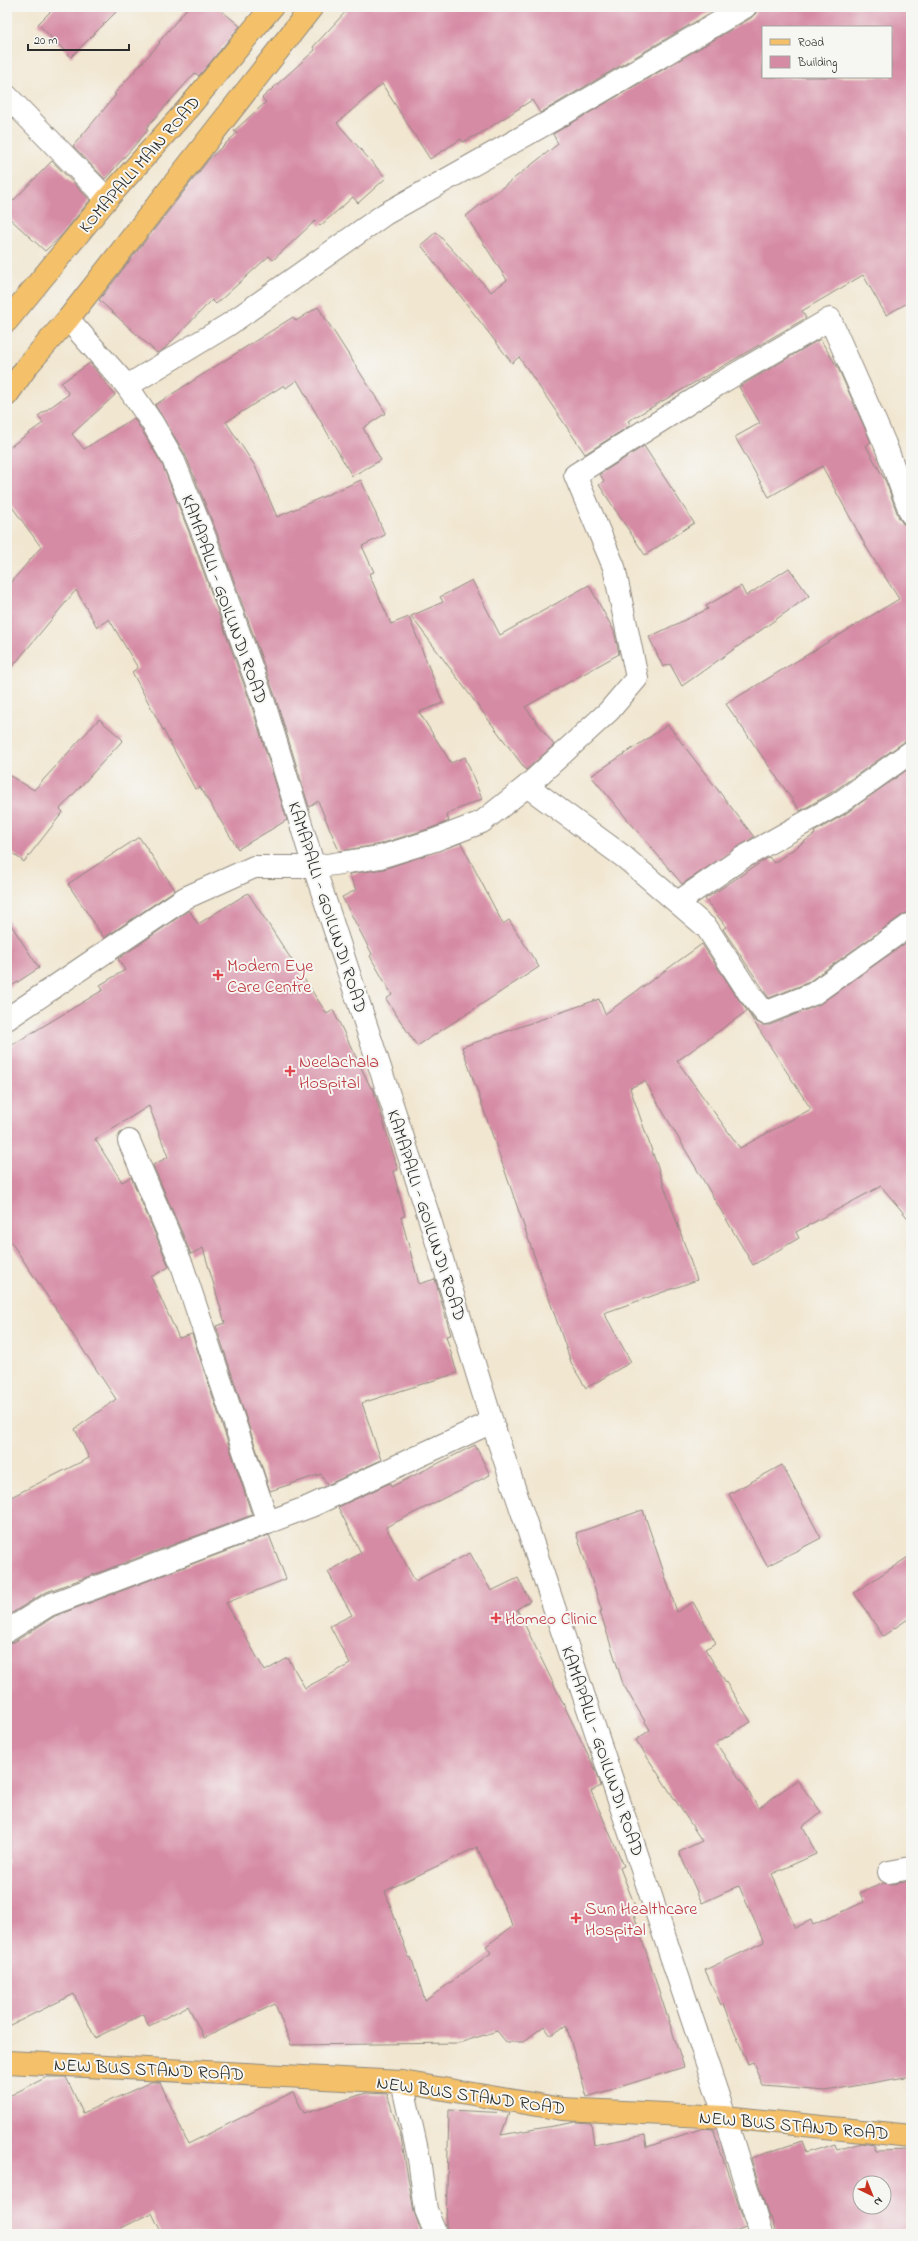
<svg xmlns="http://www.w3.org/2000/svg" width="918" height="2241" font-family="'Indie Flower',sans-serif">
<rect width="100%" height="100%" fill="#f6f6f2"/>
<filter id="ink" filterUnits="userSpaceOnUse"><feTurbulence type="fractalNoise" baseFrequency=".025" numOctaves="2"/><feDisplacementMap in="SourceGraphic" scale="8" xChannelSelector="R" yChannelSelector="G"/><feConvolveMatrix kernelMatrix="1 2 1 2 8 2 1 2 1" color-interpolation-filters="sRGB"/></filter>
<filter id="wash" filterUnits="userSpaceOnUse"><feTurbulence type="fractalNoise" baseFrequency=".012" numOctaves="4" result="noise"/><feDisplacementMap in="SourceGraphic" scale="16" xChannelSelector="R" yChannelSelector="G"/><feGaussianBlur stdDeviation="0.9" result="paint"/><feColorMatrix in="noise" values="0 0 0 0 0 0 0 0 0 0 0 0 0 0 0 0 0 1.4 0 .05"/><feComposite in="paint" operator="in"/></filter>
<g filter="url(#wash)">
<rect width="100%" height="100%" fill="#f1e6d0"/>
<g id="blocks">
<g fill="#d68ba5" fill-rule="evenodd">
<path d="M55,7H121L71,57L38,24Z"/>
<path d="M188,7H217L240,26L199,76L195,73L146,128L148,130L105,179L73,146L116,95L114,94L160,43L159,42Z"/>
<path d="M350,7H720L540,113L532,100L481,133L463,142L461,139L430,159L382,84L337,123L386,178L358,203L353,197L320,226L315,221L273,260L269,256L216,304L212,300L164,349L157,353L99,300L210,158L237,133L234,131L266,102L262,98L315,50L313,47Z"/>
<path d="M757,7H911V301L886,315L863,275L802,311L806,318L628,421L631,425L585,454L519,357L512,363L421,245L436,232L491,292L507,280L466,216L558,144L553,134L751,18L756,13ZM763,27H891V77H763Z"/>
<path d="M52,161L90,200L62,235L45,251L7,216V207Z"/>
<path d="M318,307L386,413L363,428L381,460L352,476L297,380L286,388L284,385L226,422L255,466L277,517L361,480L385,535L362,546L374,572L369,574L391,624L409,617L443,703L419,712L451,763L465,757L482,799L446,814L449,821L431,828L377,845L339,851L318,801L309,807L276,699L217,533L185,454L155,405L293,317L296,321Z"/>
<path d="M820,339L838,368L871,442L866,446L886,482L899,518L903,524L911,527V740L904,742L831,793L800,811L726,704L899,599L868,550L822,466L769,497L735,437L760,423L739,387Z"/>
<path d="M90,363L115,395L72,434L84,449L134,418L142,431L162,464L193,542L252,707L287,820L238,849L200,787L195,789L132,672L138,668L109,619L97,627L76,590L7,673V587L41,547L7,500V449L43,423L38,416L69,394L61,383Z"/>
<path d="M644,446L694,523L645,555L599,485L604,481L600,474Z"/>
<path d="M789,568L809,596L682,686L670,664L663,667L649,637L708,609L706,606L741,586L746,596Z"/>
<path d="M472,580L500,635L589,585L614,631L619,654L525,707L554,745L526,770L411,616L443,602L440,597Z"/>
<path d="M99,719L123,740L60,809L63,812L24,862L7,849V774L34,790Z"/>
<path d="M668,725L754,837L682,884L591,776Z"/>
<path d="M911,767V912L904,914L807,983L769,998L723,929L726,927L705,899L769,857L774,863L815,834L814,832L845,814Z"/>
<path d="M139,837L175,890L104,938L68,884Z"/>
<path d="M461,843L503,924L509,920L539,967L417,1046L386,999L392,995L370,956L372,954L342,897L356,890L349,874L384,869Z"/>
<path d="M248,893L327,1014L333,1010L371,1088H373L398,1170L393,1171L405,1216L401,1217L419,1284L435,1279L451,1335L446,1336L457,1373L362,1403L381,1460L327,1485L321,1474L270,1491L216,1326L225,1323L203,1248L191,1254L153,1165L168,1157L149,1106L95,1139L122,1182L131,1177L169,1267L151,1277L179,1338L192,1334L252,1515L44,1593L7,1616V1499L89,1458L75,1429L116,1399L7,1236V1048L103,990L100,985L125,970L118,959L189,910L198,924Z"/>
<path d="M7,919L39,968L7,989Z"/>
<path d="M911,939V1222L881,1186L796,1232L799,1238L753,1265L645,1081L630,1088L697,1280L604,1313L631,1362L586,1388L572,1365L462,1047L599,999L605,1014L702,944L739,1000L755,1021L762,1025H770L820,1004ZM747,1011L811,1109L740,1148L677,1061Z"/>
<path d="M475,1445L490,1475L386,1527L415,1581L470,1553L491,1591L518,1578L530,1601L517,1609L597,1773L601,1786L591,1791L624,1866L620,1868L637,1911L633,1912L684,2067L587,2097L566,2025L551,2036L544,2026L523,2042H506L497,2031L459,2043L291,2045L275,2004L204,2038L188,2006L149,2026L143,2014L95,2038L74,1994L7,2027V1643L14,1642L55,1616L269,1535L286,1579L226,1603L265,1671L288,1658L305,1688L350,1664L330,1626L352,1615L328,1572L361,1553L338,1507L390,1483L391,1487ZM477,1847L513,1926L486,1946L491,1953L425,2001L411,1957L409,1958L385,1891Z"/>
<path d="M782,1465L821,1538L767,1566L729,1494Z"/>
<path d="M643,1510L677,1612L693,1602L716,1643L705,1649L751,1722L716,1743L759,1808L797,1780L821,1812L803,1826L816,1854L772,1874L795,1928L811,1920L813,1925L864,1902L860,1893L884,1883L891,1884L911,1881V2076L826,2091L763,2086L753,2062L748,2064L723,2004L721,2005L705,1970L764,1942L739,1886L702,1903L679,1852L702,1841L636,1740L650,1730L623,1684L600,1611H602L576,1533Z"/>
<path d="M911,1555V1617L883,1636L854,1593Z"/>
<path d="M47,2077H66L83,2113L151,2082H160L188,2144L293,2092L304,2113L366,2093L387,2094L401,2137L414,2212L422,2234H162L152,2213L109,2234H7V2097Z"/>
<path d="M449,2110L509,2113L501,2135L576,2122L591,2123L594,2145L645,2135L647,2147L703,2128L713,2129L746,2227L726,2234H448L446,2225Z"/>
<path d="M802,2141L806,2153L835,2144L837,2150L861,2143L873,2145L875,2151L911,2150V2234H776L771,2217L769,2218L751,2158ZM860,2183H884V2207H860Z"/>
</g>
</g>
</g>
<g filter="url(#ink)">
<use href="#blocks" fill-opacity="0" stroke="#8e887e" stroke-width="1"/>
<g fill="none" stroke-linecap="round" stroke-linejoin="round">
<g stroke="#8e887e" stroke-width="24">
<g id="minor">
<path d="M7,96L107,199"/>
<path d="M68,319L127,386L153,424L173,459L205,538L264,703L314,867L429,1217L492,1422L725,2117L761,2234"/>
<path d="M127,386L228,325L385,214L565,113L745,7"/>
<path d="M527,786L609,711L637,678L614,567L575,475L717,385L830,319L885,444L911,514"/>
<path d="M678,902L742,858L838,804L911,752"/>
<path d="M7,1019L185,898L254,867H314L380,857L435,840L482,822L527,786L624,857L707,928L749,993L765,1013L813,994L911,924"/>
<path d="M129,1141L182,1265L268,1523"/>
<path d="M7,1631L49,1605L311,1506L492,1422"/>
<path d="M889,1872L911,1868"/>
<path d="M402,2082L419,2159L426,2210L436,2234"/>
</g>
</g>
<g stroke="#8e887e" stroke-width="24">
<g id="major">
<path d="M7,321L107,199L189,107L272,7"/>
<path d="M7,395L28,365L68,319L312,7"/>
</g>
</g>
<g stroke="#8e887e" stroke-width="24">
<path id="highway" d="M7,2062L402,2082L562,2109L725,2117L911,2136"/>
</g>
<use href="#minor" stroke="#fff" stroke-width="22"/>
<use href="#major" stroke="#f4c16a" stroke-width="22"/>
<use href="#highway" stroke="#f4c16a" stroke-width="22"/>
</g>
</g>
<g fill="#e0444e" stroke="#f6f6f2" stroke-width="1.5">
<path d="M216 969h4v4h4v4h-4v4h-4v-4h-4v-4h4z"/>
<path d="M288 1065h4v4h4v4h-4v4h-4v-4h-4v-4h4z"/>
<path d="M494 1612h4v4h4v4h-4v4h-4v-4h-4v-4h4z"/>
<path d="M574 1912h4v4h4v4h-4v4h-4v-4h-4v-4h4z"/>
</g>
<g text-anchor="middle" stroke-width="4" stroke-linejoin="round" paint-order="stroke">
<g font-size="18" fill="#2b2b2b" stroke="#f6f6f2">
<text transform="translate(139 164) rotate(-49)" y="6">KOMAPALLI MAIN ROAD</text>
<text transform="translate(225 599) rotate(70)" y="6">KAMAPALLI - GOILUNDI ROAD</text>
<text transform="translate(328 907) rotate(72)" y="6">KAMAPALLI - GOILUNDI ROAD</text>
<text transform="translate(427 1215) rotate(72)" y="6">KAMAPALLI - GOILUNDI ROAD</text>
<text transform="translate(603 1751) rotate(71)" y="6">KAMAPALLI - GOILUNDI ROAD</text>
<text transform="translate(149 2069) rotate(3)" y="6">NEW BUS STAND ROAD</text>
<text transform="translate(471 2095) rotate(8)" y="6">NEW BUS STAND ROAD</text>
<text transform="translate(794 2125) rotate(5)" y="6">NEW BUS STAND ROAD</text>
</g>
<g font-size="18" fill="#be3a42" stroke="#f6f6f2" text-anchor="start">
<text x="227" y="971">Modern Eye<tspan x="227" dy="21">Care Centre</tspan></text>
<text x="299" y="1067">Neelachala<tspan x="299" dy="21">Hospital</tspan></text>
<text x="505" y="1624">Homeo Clinic</text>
<text x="585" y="1914">Sun Healthcare<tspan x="585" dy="21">Hospital</tspan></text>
</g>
</g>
<rect width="918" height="2241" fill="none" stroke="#f6f6f2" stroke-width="24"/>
<rect x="762" y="26" width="130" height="52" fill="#f6f6f2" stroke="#a5a5a2"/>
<rect x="770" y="39" width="20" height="6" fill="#f4c16a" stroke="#a5a5a2"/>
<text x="798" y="46" font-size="12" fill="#2b2b2b">Road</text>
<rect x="770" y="56" width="20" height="12" fill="#d68ba5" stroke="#a5a5a2"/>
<text x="798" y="66" font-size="12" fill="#2b2b2b">Building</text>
<g transform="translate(872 2195) rotate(137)"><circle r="19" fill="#f6f6f2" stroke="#a5a5a2"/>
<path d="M0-3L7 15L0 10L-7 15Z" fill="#c8321e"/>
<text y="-6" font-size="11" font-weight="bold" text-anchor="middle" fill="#2b2b2b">N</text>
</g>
<path d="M28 44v6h101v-6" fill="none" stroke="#2b2b2b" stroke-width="2"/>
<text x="34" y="44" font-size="12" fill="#2b2b2b" stroke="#f6f6f2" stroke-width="3" paint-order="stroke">20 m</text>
</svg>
